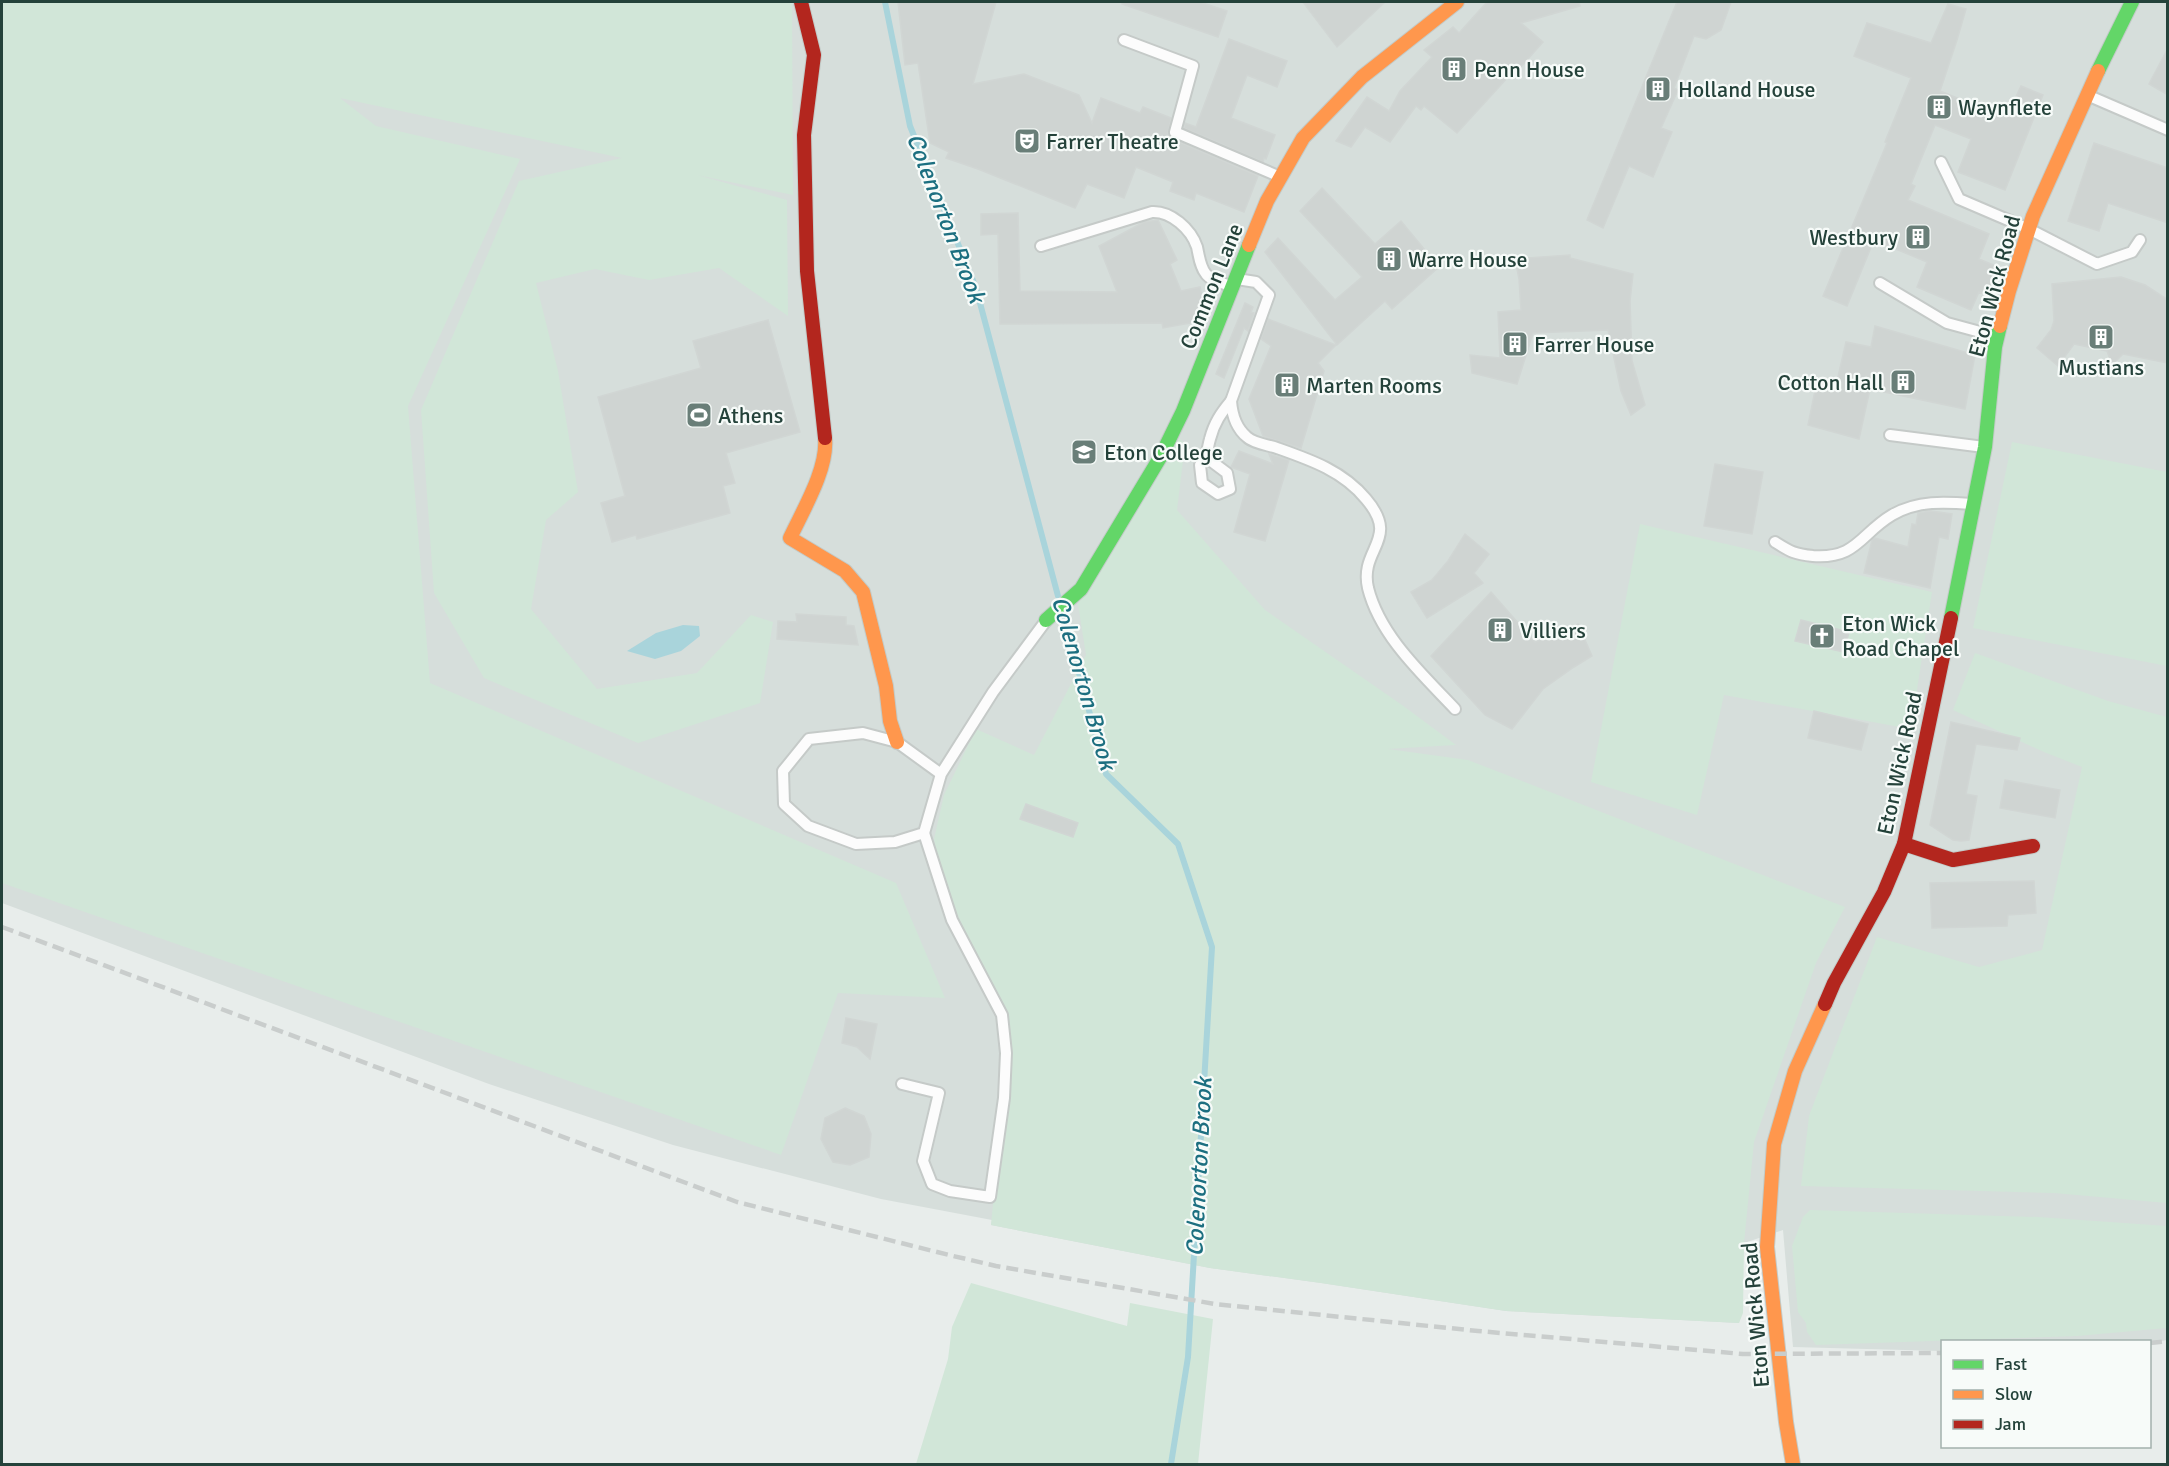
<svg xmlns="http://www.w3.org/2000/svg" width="2169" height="1466" font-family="Signika,sans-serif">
<rect width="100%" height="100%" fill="#e8edeb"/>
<path fill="#d6dedb" d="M2,2H2167V1340L2150,1343L1942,1342V1351L1793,1347L1783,1230L1744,1243L1739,1323L1506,1311L1321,1283L1210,1268L991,1225L992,1220L881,1199L673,1145L489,1084L2,903Z"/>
<g fill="#d1e6d8">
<path d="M2,2H792L793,195L697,175L787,200L788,316L719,268L649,280L595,269L536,283L558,371L578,492L546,520L531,609L597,689L697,673L751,615L773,622L760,703L638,743L484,678L434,593L421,410L519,181L622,158L340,98L376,126L520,159L408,406L430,683L896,883L945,998L838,993L781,1155L2,883Z"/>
<path d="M1179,438L1185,444L1177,510L1265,610L1402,705L1456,745L1388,749L1468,760L1845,907L1816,963L1754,1142L1744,1243L1743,1313L1739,1323L1506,1311L1321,1283L1210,1268L991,1225L998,1150L1005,1021L939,874L934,839L944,795L976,729L1034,755L1086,655L1078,604Z"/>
<path d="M2012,442L2167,472V666L1973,628Z"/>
<path d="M1640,524L1932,592L1911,729L1724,695L1697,815L1591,782Z"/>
<path d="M1975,653L2108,701L2167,717V1203L2054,1193L1801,1186L1809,1116L1877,937L1979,967L2042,950L2082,767L2044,752L1953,710Z"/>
<path d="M1810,1210L2038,1217L2167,1226V1328L2077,1336L1816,1345L1807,1332L1806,1323L1798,1312L1792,1246L1803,1217Z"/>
<path d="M971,1283L1127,1326L1130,1303L1213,1319L1198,1464H916L948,1359L952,1327Z"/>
</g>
<path fill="#a9d4db" d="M683,625L699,626L700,636L681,651L655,659L627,651L656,633Z"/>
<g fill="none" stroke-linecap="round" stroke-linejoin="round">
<g stroke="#a9d4db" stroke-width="6">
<path d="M885,2L910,126L976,288L1058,596"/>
<path d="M1064,617L1106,774L1178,844L1212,947L1188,1357L1171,1464"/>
</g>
</g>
<g fill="#cfd4d2" stroke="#d1d6d4" stroke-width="1.5">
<path d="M898,2H996L973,84L1024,74L1079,95L1092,123L1101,98L1140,113L1143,107L1171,118L1168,133L1172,139L1258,176L1244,212L1196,193L1194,200L1170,191L1173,182L1136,167L1124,198L1087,184L1075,208L978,169L946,158L949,152L930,143L918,63L905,65Z"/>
<path d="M1122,2H1200L1227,11L1218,37L1122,4Z"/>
<path d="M1303,2H1385L1337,47Z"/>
<path d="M1487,2H1579L1580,6L1521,23L1543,42L1512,77L1510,75L1457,133L1424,106L1421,110L1416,106L1390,142L1365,127L1351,147L1336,141L1367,97L1389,111L1400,91L1432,57L1424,50L1453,27L1459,33Z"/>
<path d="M1677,2H1731L1721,30L1706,39L1694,36L1674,88L1678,90L1661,128L1672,132L1653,177L1629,166L1603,228L1587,220Z"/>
<path d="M1948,4L1966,9L1957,40L1940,91L2006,118L2021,86L2043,95L2005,190L1958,172L1971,139L1935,125L1911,184L1915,186L1908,200L1989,234L1979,259L1998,267L1986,295L1979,292L1971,310L1917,287L1927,262L1874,240L1847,306L1823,296L1887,143L1885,142L1911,78L1854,56L1867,23L1931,43Z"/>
<path d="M1229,39L1287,61L1277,87L1247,75L1231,118L1275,135L1266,159L1264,158L1263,162L1184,128L1185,123L1196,127Z"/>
<path d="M2168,48V95L2149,84Z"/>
<path d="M2094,143L2168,168V223L2108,203L2099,231L2068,221Z"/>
<path d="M1322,188L1375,244L1401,221L1439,267L1392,309L1385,301L1337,345L1265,252L1278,238L1335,300L1362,277L1300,211Z"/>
<path d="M1018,213L1020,291L1117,292L1099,246L1144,222L1158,220L1177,260L1170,264L1181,291L1200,287L1205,310L1201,321L1163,328L1162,323L1000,324L998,234L981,235V214Z"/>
<path d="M1570,255V258L1633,274L1630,301L1632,361L1645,405L1631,415L1621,391L1608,330L1533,333L1517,384L1472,373L1470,355L1500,358L1498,312L1521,310L1519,279L1515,259Z"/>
<path d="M2121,277L2145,285L2168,300V363L2123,354L2112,365L2107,351L2074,344L2058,366L2037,348L2051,330L2054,321L2052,284Z"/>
<path d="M1245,303L1253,307L1251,312L1254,313L1248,331L1244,328L1224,378L1216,374Z"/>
<path d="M1268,319L1336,345L1318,363L1324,371L1301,448L1263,436L1249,399L1271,346L1261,339Z"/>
<path d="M768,320L800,432L726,453L735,483L723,486L730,513L637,539L636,535L612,542L601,503L625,496L598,397L701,368L693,341Z"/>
<path d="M1875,326L1975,355L1965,409L1870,389L1859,439L1808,425L1816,386L1835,390L1846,342L1871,347Z"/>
<path d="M1239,451L1273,464L1269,454L1289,460L1265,541L1234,532L1250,474L1231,467Z"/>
<path d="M1715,464L1763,472L1752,534L1704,526Z"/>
<path d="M1931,511L1952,514L1948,539L1939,537L1930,588L1864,573L1872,540L1875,538L1908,547L1912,524L1916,525L1918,513Z"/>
<path d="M1465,534L1489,554L1474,573L1483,583L1427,618L1411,592L1432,580L1448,561Z"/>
<path d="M1491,592L1535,642L1578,624L1592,656L1574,667L1543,689L1512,729L1485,715L1431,656Z"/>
<path d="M796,614L846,617V625L854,626L858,645L777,639L778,621L797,622Z"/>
<path d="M1801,620L1849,632L1844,652L1795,641Z"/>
<path d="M1814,711L1868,724L1861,750L1808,738Z"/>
<path d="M1951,722L2020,738L2017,750L1976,744L1966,794L1977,796L1969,840L1961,841L1953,840L1930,825Z"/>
<path d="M2005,780L2060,790L2055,818L2000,808Z"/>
<path d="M1026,804L1078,823L1073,837L1020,819Z"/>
<path d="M2034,881L2036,913L2008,915L2007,926L1932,928L1930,883Z"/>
<path d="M846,1018L877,1024L870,1059L857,1047L842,1043Z"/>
<path d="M845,1108L864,1116L871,1134L869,1157L850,1165L833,1162L821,1139L825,1118Z"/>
</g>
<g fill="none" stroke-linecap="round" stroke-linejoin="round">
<g stroke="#c5cac8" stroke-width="14">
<g id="lane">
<path d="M1124,40L1193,66L1175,132L1278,176"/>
<path d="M2087,95L2168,130"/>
<path d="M1941,162L1959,199L2029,229L2097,264L2132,252L2140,240"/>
<path d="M1041,246L1152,212C1171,211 1191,229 1197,247C1199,256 1200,267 1206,274C1211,281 1223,283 1231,286"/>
<path d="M1237,279L1256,282L1269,295L1231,401C1232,414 1236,428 1247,437C1253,443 1268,445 1277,448C1311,460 1343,471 1366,499C1401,540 1359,548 1368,588C1380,636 1422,674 1455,709"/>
<path d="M1880,283L1947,323L1995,336"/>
<path d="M1890,435L1984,447"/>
<path d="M1207,458L1227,473L1230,489L1218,494L1202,483L1200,465C1208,456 1207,449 1210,439C1214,423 1221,413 1231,401"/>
<path d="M1775,542C1791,552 1794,554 1813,556C1857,559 1860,534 1892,515C1918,500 1945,502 1973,504"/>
<path d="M941,774L897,742L863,733L809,739L783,771L784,804L808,826L856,844L895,842L924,833L941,774L993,692L1045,622"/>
<path d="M902,1084L939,1093L923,1161L932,1184L950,1191L990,1197L1004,1098L1006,1053L1002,1015L952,920L924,833"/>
</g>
</g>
<g stroke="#c3cbc8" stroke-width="16">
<g id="fast">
<path d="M2098,71L2132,2"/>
<path d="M1951,618L1985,447L1995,347L2000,326"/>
<path d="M1046,620L1081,589L1161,456L1183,411L1249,245"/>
</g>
</g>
<g stroke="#c3cbc8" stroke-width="16">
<g id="slow">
<path d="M1249,245L1267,201L1303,138L1362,77L1457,2"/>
<path d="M2000,326L2009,291L2033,216L2098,71"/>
<path d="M825,438C828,469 803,510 790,538L845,571L863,592L886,686L890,721L897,742"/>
<path d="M1793,1464L1786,1422L1767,1247L1774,1144L1795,1071L1825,1004"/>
</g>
</g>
<g stroke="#c3cbc8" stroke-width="16">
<g id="jam">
<path d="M801,2L814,55L804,135L807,271L825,438"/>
<path d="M1904,844L1953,860L2033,846"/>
<path d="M1825,1004L1834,983L1884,892L1904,844L1951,618"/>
</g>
</g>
<use href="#lane" stroke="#fcfcfc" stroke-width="10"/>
<use href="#fast" stroke="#63d668" stroke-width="14"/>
<use href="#slow" stroke="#ff974d" stroke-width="14"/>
<use href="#jam" stroke="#b3261e" stroke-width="14"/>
<g stroke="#c9cdcc" stroke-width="4.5" stroke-dasharray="12 6" stroke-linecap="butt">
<path d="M2,927L737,1202L949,1255L996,1266L1215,1304L1478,1331L1743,1354L1942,1353"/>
<path d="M2150,1343L2168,1341"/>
</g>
</g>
<defs>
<g id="building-square" transform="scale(1.35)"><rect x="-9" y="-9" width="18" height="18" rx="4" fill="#697e78" stroke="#f7fbf9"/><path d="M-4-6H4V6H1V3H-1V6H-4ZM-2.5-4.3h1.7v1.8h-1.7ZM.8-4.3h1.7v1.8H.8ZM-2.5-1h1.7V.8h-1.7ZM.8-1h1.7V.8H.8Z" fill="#fff"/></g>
<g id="theatre-square" transform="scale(1.35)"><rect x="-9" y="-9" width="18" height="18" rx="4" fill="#697e78" stroke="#f7fbf9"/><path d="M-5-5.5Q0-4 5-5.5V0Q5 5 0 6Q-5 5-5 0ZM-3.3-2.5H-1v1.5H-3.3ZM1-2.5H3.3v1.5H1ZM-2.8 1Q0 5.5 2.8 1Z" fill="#fff"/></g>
<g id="stadium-square" transform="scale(1.35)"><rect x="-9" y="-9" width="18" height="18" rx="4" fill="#697e78" stroke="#f7fbf9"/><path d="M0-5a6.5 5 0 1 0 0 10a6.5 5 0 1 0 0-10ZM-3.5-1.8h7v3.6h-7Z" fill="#fff"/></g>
<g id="school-square" transform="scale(1.35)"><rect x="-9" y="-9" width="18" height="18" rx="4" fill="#697e78" stroke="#f7fbf9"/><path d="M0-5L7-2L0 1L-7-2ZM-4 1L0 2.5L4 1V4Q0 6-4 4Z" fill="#fff"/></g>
<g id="church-square" transform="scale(1.35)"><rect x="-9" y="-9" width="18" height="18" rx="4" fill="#697e78" stroke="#f7fbf9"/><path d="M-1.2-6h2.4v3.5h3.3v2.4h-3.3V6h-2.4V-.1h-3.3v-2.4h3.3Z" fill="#fff"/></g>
</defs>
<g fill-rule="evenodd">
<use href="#building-square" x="1454" y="69"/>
<use href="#building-square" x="1658" y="89"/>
<use href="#building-square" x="1939" y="107"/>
<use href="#theatre-square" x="1027" y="141"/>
<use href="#building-square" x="1918" y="237"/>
<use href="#building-square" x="1389" y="259"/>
<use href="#building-square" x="2101" y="337"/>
<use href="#building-square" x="1515" y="344"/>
<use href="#building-square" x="1903" y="382"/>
<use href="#building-square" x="1287" y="385"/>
<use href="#stadium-square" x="699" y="415"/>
<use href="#school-square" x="1084" y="452"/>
<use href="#building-square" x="1500" y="630"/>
<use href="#church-square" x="1822" y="636"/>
</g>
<g text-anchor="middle" stroke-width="4.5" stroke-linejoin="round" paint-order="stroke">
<g font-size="22" fill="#24423a" stroke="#f7fbf9" text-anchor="start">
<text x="1474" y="77">Penn House</text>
<text x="1678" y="97">Holland House</text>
<text x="1958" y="115">Waynflete</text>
<text x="1046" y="149">Farrer Theatre</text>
<text x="1898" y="245" text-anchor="end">Westbury</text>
<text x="1408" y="267">Warre House</text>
<text x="1534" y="352">Farrer House</text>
<text x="2101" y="375" text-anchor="middle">Mustians</text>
<text x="1884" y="390" text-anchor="end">Cotton Hall</text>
<text x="1306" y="393">Marten Rooms</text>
<text x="718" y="423">Athens</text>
<text x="1104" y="460">Eton College</text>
<text x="1842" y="631">Eton Wick<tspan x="1842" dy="25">Road Chapel</tspan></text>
<text x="1520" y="638">Villiers</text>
</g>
<g font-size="22" fill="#24423a" stroke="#f7fbf9">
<text transform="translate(1211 286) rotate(-68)" y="8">Common Lane</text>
<text transform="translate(1994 286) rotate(-75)" y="8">Eton Wick Road</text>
<text transform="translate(1899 763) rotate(-78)" y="8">Eton Wick Road</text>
<text transform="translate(1755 1315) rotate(-95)" y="8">Eton Wick Road</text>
</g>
<g font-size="24" font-style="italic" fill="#1c6f80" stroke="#f7fbf9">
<text transform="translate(946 218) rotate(69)" y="8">Colenorton Brook</text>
<text transform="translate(1084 683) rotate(74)" y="8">Colenorton Brook</text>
<text transform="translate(1199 1167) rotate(-87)" y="8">Colenorton Brook</text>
</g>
</g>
<rect width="2169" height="1466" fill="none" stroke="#24423a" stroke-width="6"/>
<rect x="1941" y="1340" width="210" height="108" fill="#f7fbf9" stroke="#a3b1ad" stroke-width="1.5"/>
<rect x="1953" y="1360" width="30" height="9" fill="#63d668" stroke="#a3b1ad" stroke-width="1.5"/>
<text x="1995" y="1370" font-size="18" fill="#24423a">Fast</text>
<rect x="1953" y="1390" width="30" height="9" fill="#ff974d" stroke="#a3b1ad" stroke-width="1.5"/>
<text x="1995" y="1400" font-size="18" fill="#24423a">Slow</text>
<rect x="1953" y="1420" width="30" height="9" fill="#b3261e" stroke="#a3b1ad" stroke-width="1.5"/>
<text x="1995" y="1430" font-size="18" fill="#24423a">Jam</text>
</svg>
